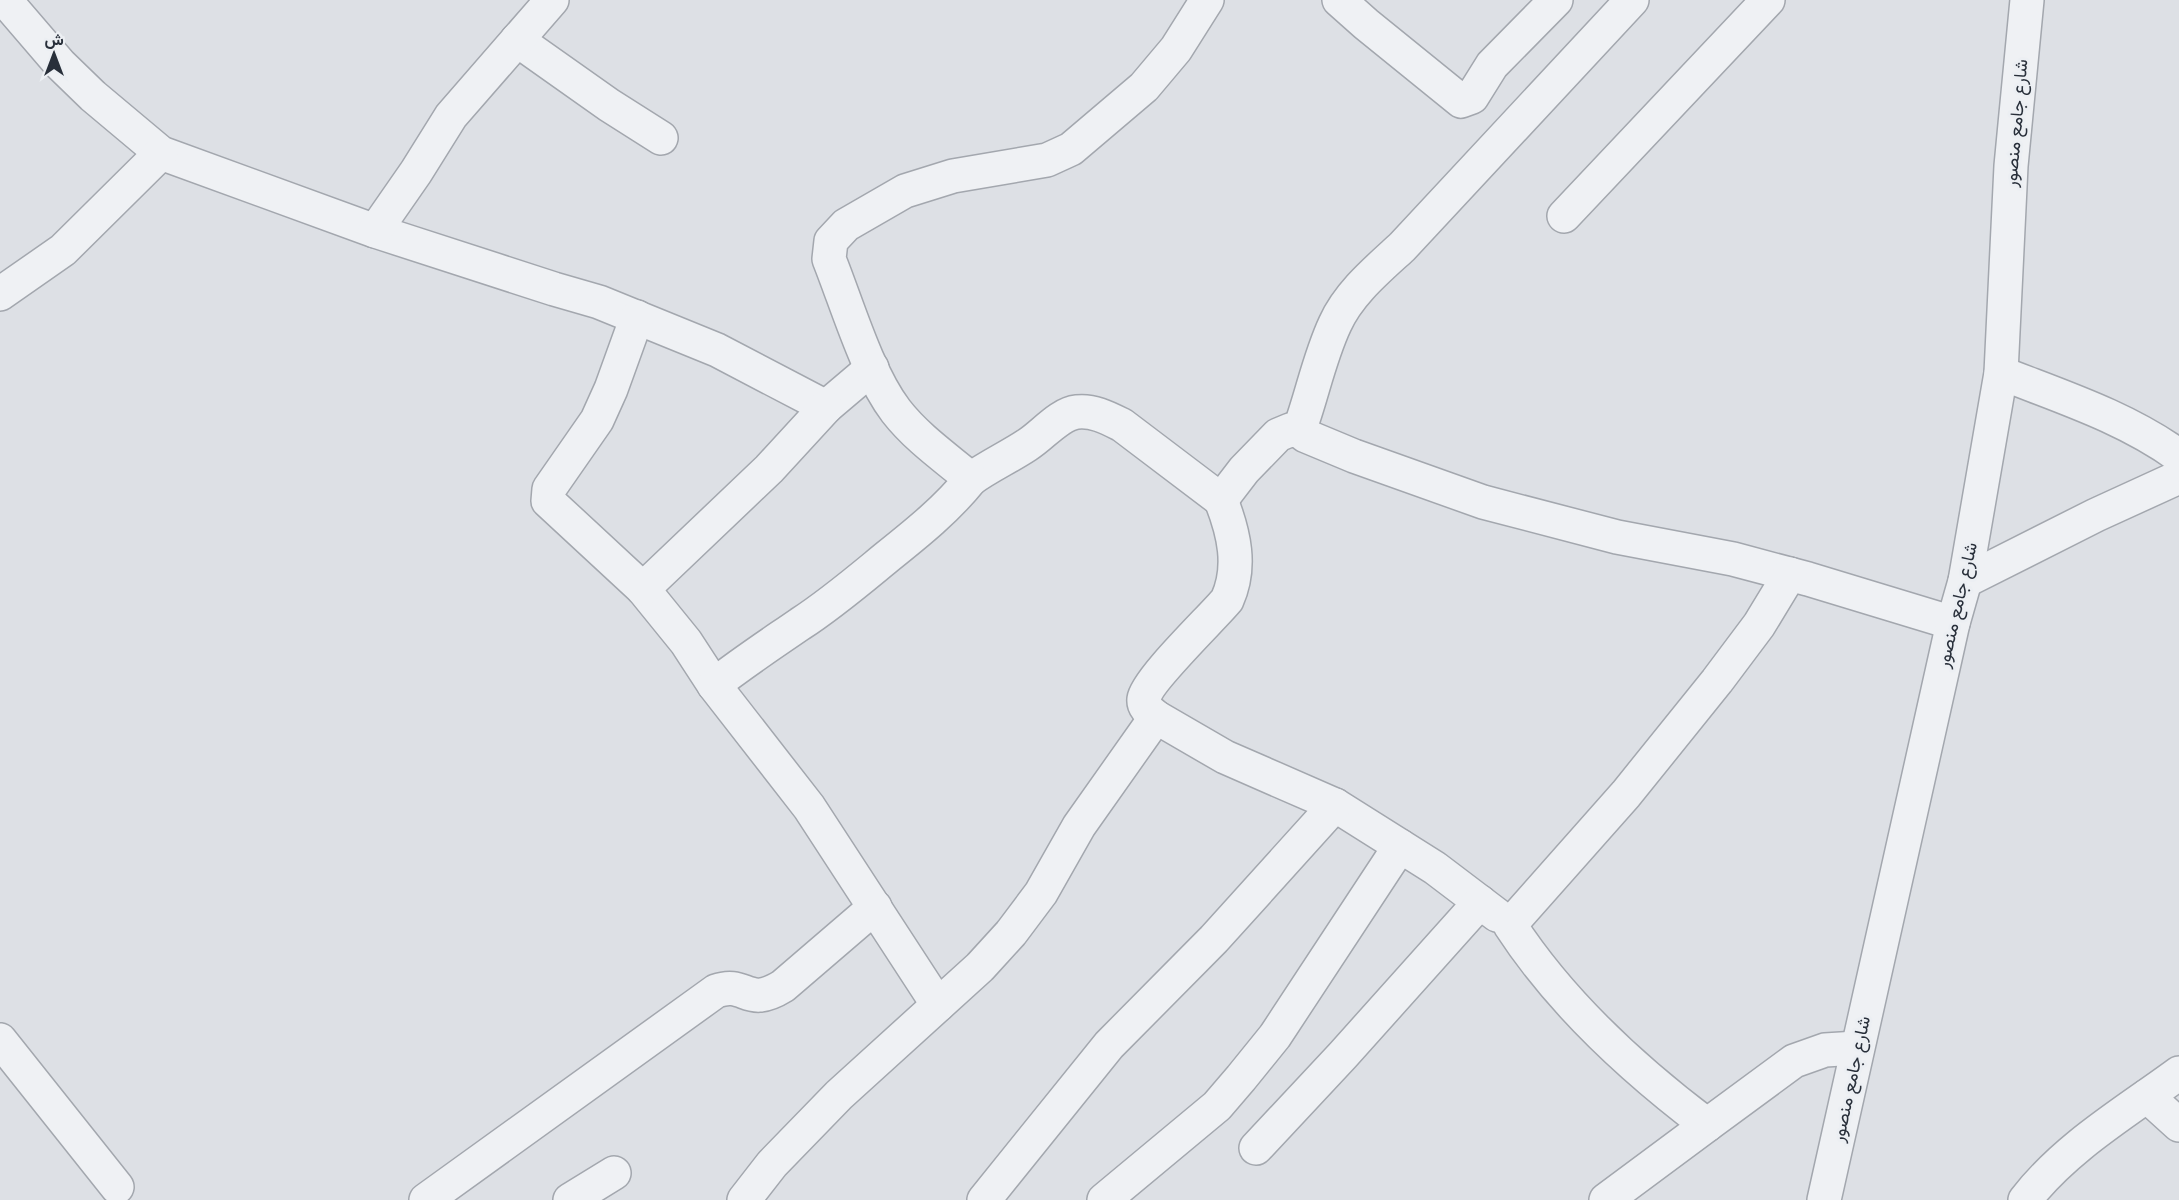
<svg xmlns="http://www.w3.org/2000/svg" width="2179" height="1200" font-family="'DM Sans',Vazirmatn,sans-serif">
<rect width="100%" height="100%" fill="#dde0e5"/>
<g fill="none" stroke-linecap="round" stroke-linejoin="round">
<g stroke="#a3a7ae" stroke-width="36">
<g id="street">
<path d="M5,0L60,64L93,96L161,153L375,231L554,289L599,302L717,350L826,407L872,368"/>
<path d="M1339,0L1366,24L1461,101L1472,97L1492,65L1556,0"/>
<path d="M517,40L609,105L661,138"/>
<path d="M1564,216L1768,0"/>
<path d="M375,231L416,172L451,116L552,0"/>
<path d="M0,294L63,250L161,153"/>
<path d="M637,317L611,389L597,420L549,489L548,501L643,589L686,642L714,685L809,807L938,1005"/>
<path d="M2001,373C2062,397 2125,417 2179,456"/>
<path d="M1299,431C1312,396 1319,358 1335,324C1349,293 1377,270 1402,247L1632,0"/>
<path d="M971,479C989,466 1009,457 1027,445C1043,435 1059,414 1077,412C1093,410 1108,418 1122,425L1221,500L1244,470L1278,435L1290,430L1299,431L1306,436L1354,456L1483,502L1617,537L1733,559L1808,579L1953,623"/>
<path d="M1790,574L1759,625L1717,681L1626,794L1510,925C1560,1002 1634,1070 1707,1125L1794,1061L1825,1050L1857,1048"/>
<path d="M1965,581L2096,515L2179,477"/>
<path d="M643,589L769,469L826,407"/>
<path d="M714,685C742,663 771,644 800,624C831,604 859,580 887,557C917,533 947,509 971,479C946,458 917,438 896,411C867,373 847,304 829,259L831,241L846,225L905,191L953,176L1047,160L1071,149L1144,87L1176,49L1207,0"/>
<path d="M1335,805L1435,868L1497,915"/>
<path d="M0,1040L117,1187"/>
<path d="M2147,1096L2179,1125"/>
<path d="M1256,1148L1343,1055L1480,902"/>
<path d="M426,1200L716,991C747,980 746,1009 783,986L875,907"/>
<path d="M570,1200L614,1173"/>
<path d="M744,1200L772,1164L839,1095L980,967L1011,933L1041,893L1079,826L1156,717"/>
<path d="M984,1200L1109,1045L1214,939L1335,805L1225,757L1156,717C1150,712 1143,707 1144,699C1146,681 1212,618 1227,600C1242,567 1234,533 1221,500"/>
<path d="M1104,1200L1217,1106L1241,1078L1275,1036L1400,846"/>
<path d="M1606,1200L1707,1125"/>
<path d="M1824,1200L1953,623L1965,581L2001,373L2011,166L2027,0"/>
<path d="M2025,1200C2066,1147 2126,1112 2179,1073"/>
</g>
</g>
<use href="#street" stroke="#eff1f4" stroke-width="33"/>
</g>
<g text-anchor="middle" stroke-width="6" stroke-linejoin="round" paint-order="stroke">
<g font-size="18" fill="#282f3a" stroke="#eceff3">
<text transform="translate(2016 123) rotate(-85)" y="6">شارع جامع منصور</text>
<text transform="translate(1957 605) rotate(-77)" y="6">شارع جامع منصور</text>
<text transform="translate(1851 1079) rotate(-78)" y="6">شارع جامع منصور</text>
</g>
</g>
<g transform="translate(54 54)" stroke="#eceff3" stroke-width="4.5" paint-order="stroke">
<path d="M0-4.5L10 22L0 15L-10 22Z" fill="#282f3a"/>
<text y="-9" font-size="16" font-weight="bold" text-anchor="middle" fill="#282f3a">ش</text>
</g>
</svg>
